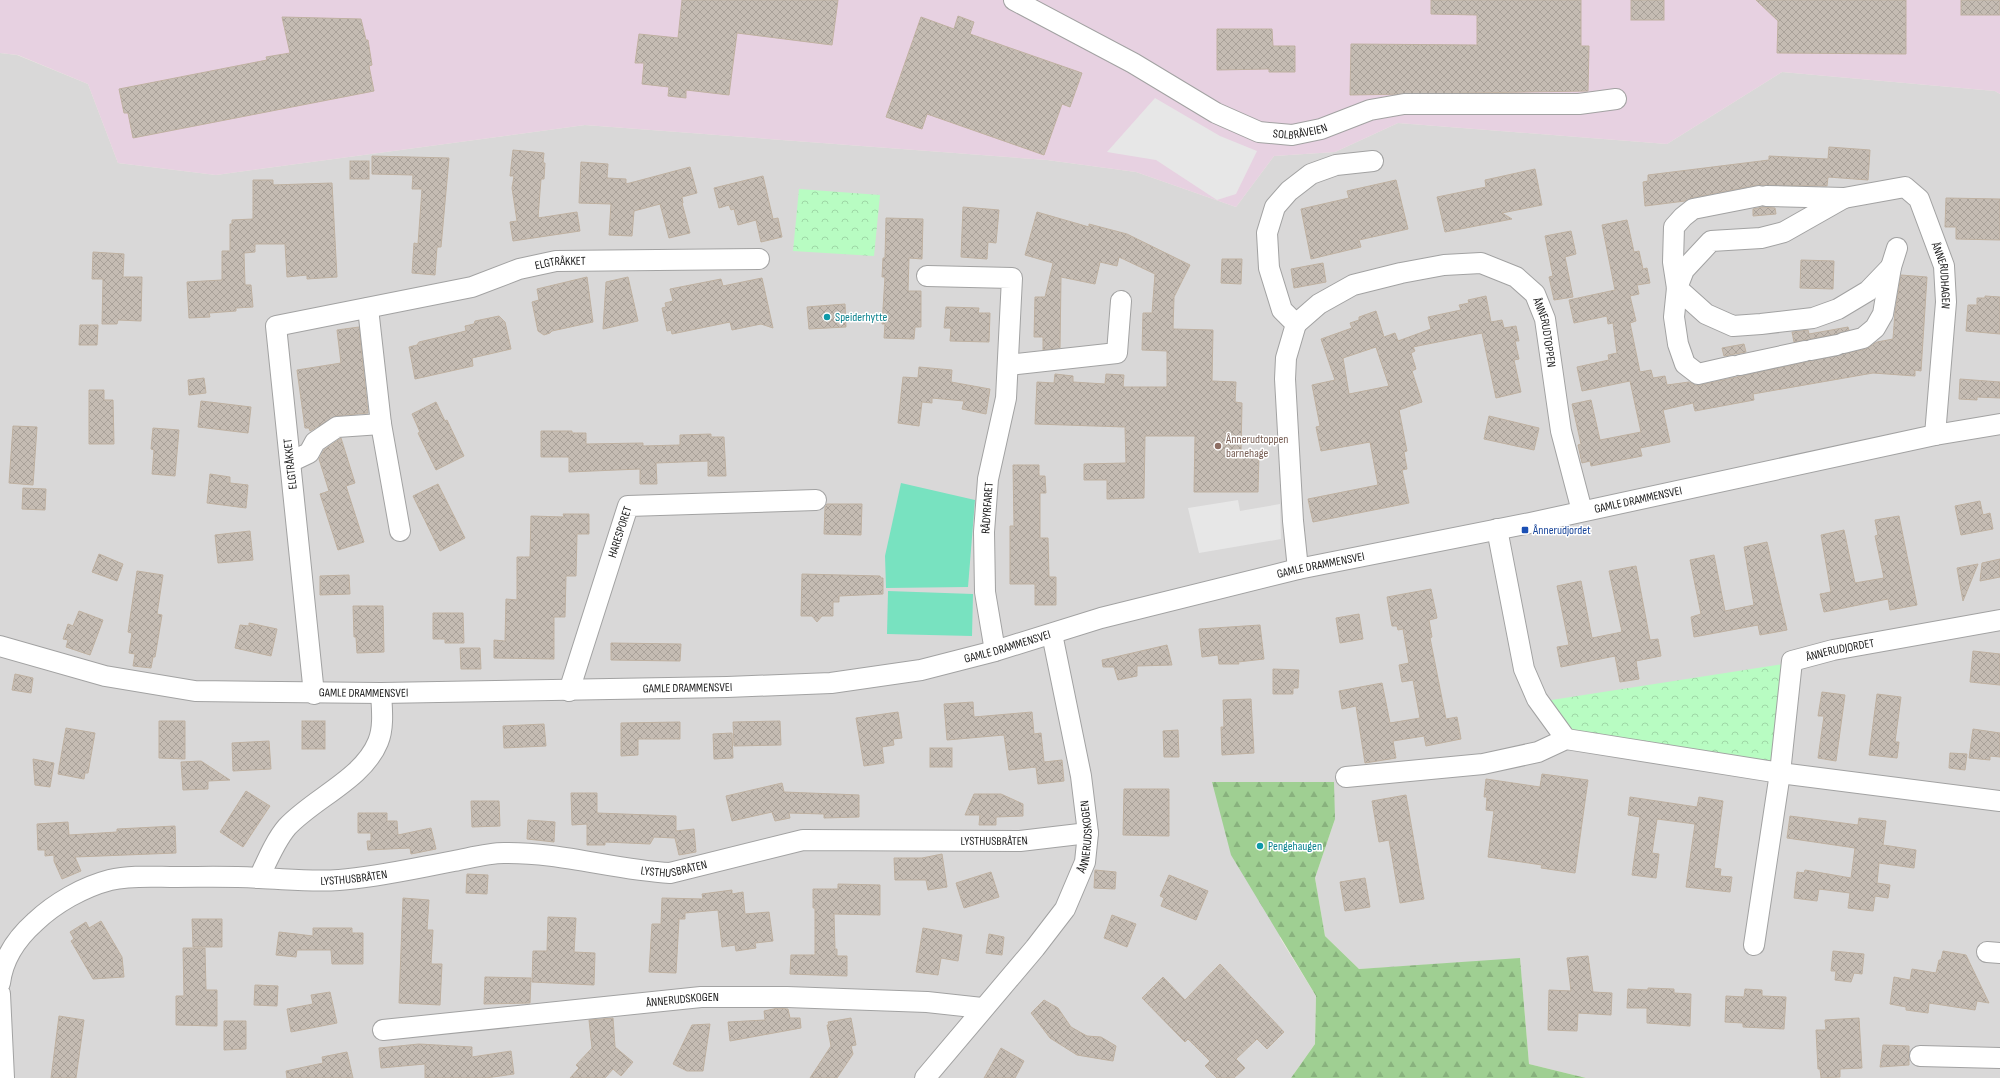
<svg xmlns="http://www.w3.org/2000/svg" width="2000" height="1078" font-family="'Sofia Sans Condensed',sans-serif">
<defs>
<pattern id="forest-firs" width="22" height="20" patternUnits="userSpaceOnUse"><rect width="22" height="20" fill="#9fcf92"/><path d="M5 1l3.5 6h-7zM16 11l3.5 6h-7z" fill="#88b17d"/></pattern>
<pattern id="park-crowns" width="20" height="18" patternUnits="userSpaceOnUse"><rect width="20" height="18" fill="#b8fcc2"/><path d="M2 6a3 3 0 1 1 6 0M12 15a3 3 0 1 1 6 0" fill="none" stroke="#9ed7a6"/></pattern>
<pattern id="building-cross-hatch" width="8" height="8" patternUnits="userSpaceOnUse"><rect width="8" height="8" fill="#c5bcb3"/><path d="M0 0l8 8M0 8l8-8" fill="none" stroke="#a9a199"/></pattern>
</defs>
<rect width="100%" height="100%" fill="#edeae0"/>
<path fill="#d9d8d8" d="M0,53L17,55L88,84L118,163L216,175L585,125L1047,160L1136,172L1236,207L1274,156L1335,152L1398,123L1667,144L1782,72L1995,91L2000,94V1078H1586L1529,1064L1520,959L1359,969L1325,936L1315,878L1335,819L1280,938L1316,996L1315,1044L1291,1078H0Z"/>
<path fill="#e7d1e1" d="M0,0H2000V94L1995,91L1782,72L1667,144L1398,123L1335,152L1274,156L1236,207L1136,172L1047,160L585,125L216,175L118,163L88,84L18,55L0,53Z"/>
<path fill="url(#forest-firs)" d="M1212,782H1334L1335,819L1315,878L1325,936L1359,969L1520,958L1529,1064L1586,1078H1291L1315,1044L1316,996L1231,855Z"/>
<g fill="url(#park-crowns)">
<path d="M799,189L880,195L874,256L793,251Z"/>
<path d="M1784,664L1773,774L1567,747L1545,701Z"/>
</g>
<g fill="#78e2c0">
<path d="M901,483L975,500L968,587L886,588L885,556Z"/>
<path d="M888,591L973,594L972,636L887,634Z"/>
</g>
<g fill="#e7e7e7">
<path d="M1155,98L1220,136L1257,151L1236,194L1217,200L1156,160L1107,152Z"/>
<path d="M1238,500L1240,511L1280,504L1281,539L1199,553L1188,508Z"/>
</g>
<g fill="url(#building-cross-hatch)" stroke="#bfb1a1" fill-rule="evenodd">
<path d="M682,0H838L832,45L737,33L729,95L686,90V98L668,96L669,87L642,84L644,63H635L639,34L678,38Z"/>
<path d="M1431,0H1581V46H1589L1588,91L1350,95L1351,44L1477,45V15L1431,14Z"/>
<rect x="1631" y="0" width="33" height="20"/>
<path d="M1756,0H1906V54L1777,53L1778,21Z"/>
<rect x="1961" y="0" width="39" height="15"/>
<path d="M958,16L974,22L970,34L1082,73L1070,107L1062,104L1044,155L927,114L922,129L886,117L921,17L954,29Z"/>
<path d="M282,17L361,19L366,40H368L372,65L369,66L374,91L133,138L128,113H124L119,89L267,60L266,57L290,53Z"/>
<path d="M1217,29H1272L1273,46H1295V72H1269V69L1217,70Z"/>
<path d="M1829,147L1870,150L1868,180L1828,177L1827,186L1757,185L1691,198L1685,201L1645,206L1643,182L1648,181V175L1769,160V156L1828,159Z"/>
<path d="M513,150L544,153L543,163H545L544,179H541L538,218L577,212L580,231L513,241L510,222L517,221L512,188L514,176H510Z"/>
<path d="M372,156L449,158L441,247H437L435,275L412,273L414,243L418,244L422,189H412L413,175L372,174Z"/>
<rect x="350" y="161" width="19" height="18"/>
<path d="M581,162L608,164L607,178L626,179V184L690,167L697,193L682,197L683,203H682L690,233L669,238L660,204L634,211L632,236L609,235L611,204L579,203Z"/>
<path d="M1535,169L1542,205L1502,213L1512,219L1445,232L1437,197L1486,187L1485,180Z"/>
<path d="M763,176L773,219L778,218L782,237L761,242L756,220L738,225L734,209L731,210L729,205L719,208L714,188Z"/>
<path d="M253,180H273V185L332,183L337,277L307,279V275L287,277L285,244H255V252L244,253L245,285H251L253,307L236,308V311L209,313L210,317L189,318L187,282L222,280V251H230V224H232V220L253,219Z"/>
<path d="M1396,180L1408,229L1359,240L1361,247L1311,259L1301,209L1349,198L1347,191Z"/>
<path d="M1946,198L2000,199V240L1956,239V227H1945Z"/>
<path d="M963,207L999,210L996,243L988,242L987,259L961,257Z"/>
<path d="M1763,207L1775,208L1776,214L1753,216V209Z"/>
<path d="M1037,212L1089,227V224L1127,234L1190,265L1174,297L1173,329L1213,330L1212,381L1236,382L1235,402L1242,403L1241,453L1259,454L1258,492H1194L1195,436H1145L1144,498L1107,499V480H1084V464L1126,463L1125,427L1035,424L1037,382L1054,383L1055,374L1073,376V382L1105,384L1106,374L1124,375L1123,387H1167V351L1142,350L1143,313H1152L1155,274L1119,257L1117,266L1100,262L1095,284L1061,277L1060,348L1043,350V337H1034L1035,297H1045L1053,263L1025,255Z"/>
<path d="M886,218L923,219L922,259L909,258L908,291H921V327H915L914,339L884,338L885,324H882L885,277H882L883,258H885Z"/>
<path d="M1627,220L1634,252L1639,251L1643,269L1647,268L1650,283L1637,285L1639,294L1630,296L1636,321L1630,323L1640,372L1651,370L1653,378L1665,376L1667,385L1689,382L1695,385H1700L1866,349L1877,342L1893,339L1895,312L1901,275L1927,277L1921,371L1915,370V376L1873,373L1753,394L1754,400L1695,411L1693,403L1663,410L1670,442L1640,448L1642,456L1591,466L1590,461L1582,463L1578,445L1581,444L1572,404L1591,400L1600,440L1641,432L1630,381L1582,391L1577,367L1609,360L1608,355L1617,353L1613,323L1608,324L1607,316L1574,323L1569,300L1615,290L1602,225Z"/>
<path d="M1571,231L1576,254L1565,257L1573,297L1554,300L1549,277L1553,276L1545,236Z"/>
<path d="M93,252L124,254L123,277H142L141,321L118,320L117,324H102L103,279H92Z"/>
<path d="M1222,259H1242L1241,284L1221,283Z"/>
<path d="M1801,260L1834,261L1833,289L1800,288Z"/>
<path d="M1323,263L1326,282L1294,288L1291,269Z"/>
<path d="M587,277L593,322L552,331L550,333L544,335L538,331L532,302L539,300L537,289Z"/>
<path d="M628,277L638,321L603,329L606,282Z"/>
<path d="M762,278L773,328L761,324L732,330L730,322L672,334L671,330L667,331L662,308L666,307L665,303L673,301L670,289L721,279L723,286Z"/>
<path d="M1486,296L1491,322L1502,320L1504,328L1516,326L1519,341H1515L1519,359L1514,360L1521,392L1496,398L1482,333L1413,347L1415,351L1411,353L1416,369L1412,371L1422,402L1399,410L1407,451L1404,452L1407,469L1402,470L1409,503L1313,522L1308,499L1378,485L1370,442L1321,451L1316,427L1320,426L1312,385L1335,380L1321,339L1352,328L1350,323L1359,320V317L1376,311L1384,337L1395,333L1398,341L1431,329L1428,317L1461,310L1459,305L1469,303L1468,300ZM1376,347L1389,386L1349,394L1343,358Z"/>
<path d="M1985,296L2000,297V334L1966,331L1968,305H1977V298H1985Z"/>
<path d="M845,304L846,327L809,329L807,307Z"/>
<path d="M946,307L979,308L978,313H990L989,342L950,341L951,328H944Z"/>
<path d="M499,316L505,322L511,349L472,358L473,366L415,379L409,347L417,345L419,342L466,331L465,326L474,324L475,321Z"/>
<path d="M80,325H98L97,345H79Z"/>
<path d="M359,327L368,413L336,416L310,431L309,428H305L297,370L341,363L337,330Z"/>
<path d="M1848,327L1849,330L1837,334L1794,342L1792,332L1808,330L1809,334Z"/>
<path d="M1744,344L1746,352L1724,356L1722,348Z"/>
<path d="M919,367L952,370L951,382L990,389L986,414L962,409L964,401L932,398V403L922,402L919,426L898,423L903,377L918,378Z"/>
<path d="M204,378L206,393L189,395L188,380Z"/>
<path d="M1960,379L2000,382V398L1977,397V400L1959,399Z"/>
<path d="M89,390H104V400H113L114,444H89Z"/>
<path d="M201,401L251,407L248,433L198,427Z"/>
<path d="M436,402L445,421L447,420L464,456L436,470L418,433L420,432L412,414Z"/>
<path d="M1489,416L1539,428L1534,450L1484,439Z"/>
<path d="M13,426L37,427L33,485L9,483Z"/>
<path d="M153,428L179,430L175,476L152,474L154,450L151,449Z"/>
<path d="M541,431H572V433H586V444L643,443V446L680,445V435L711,434V437H724L726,476H708V461L656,463L657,484H640V469L569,472V457H541Z"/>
<path d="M341,438L355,483L346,486L364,542L338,550L320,494L329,491L319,459L324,450Z"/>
<path d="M1013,465H1039V476H1045L1046,493H1040V538H1048L1049,577H1056V605H1035V584H1010V526H1014Z"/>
<path d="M210,474L230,477V483L248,485L246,508L207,503Z"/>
<path d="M438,484L465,538L440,551L413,496Z"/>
<path d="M23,488L46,489L45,510L22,509Z"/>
<path d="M1980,501L1983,515L1990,513L1993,529L1961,535L1955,506Z"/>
<path d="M827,504H862L861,535L824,534L825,507Z"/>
<path d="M563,514H589V534H577L576,576H566L565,617H554V659L494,658V640L505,641L506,599L517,600V557H530L531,516L564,517Z"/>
<path d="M1899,516L1917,605L1890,610L1888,599L1824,612L1820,594L1831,592L1821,535L1844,530L1855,583L1884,578L1875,536L1878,535L1875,520Z"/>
<path d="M250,531L253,560L218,563L215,535Z"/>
<path d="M1767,542L1787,630L1760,635L1758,625L1694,637L1691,617L1701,614L1690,560L1714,555L1725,611L1754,605L1744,547Z"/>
<path d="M99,554L123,564L117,581L92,572Z"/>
<path d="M2000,559V577L1980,581L1982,563Z"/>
<path d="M1978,564L1963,601L1957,568Z"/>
<path d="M1636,566L1650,640L1658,639L1661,656L1636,661L1639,679L1620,682L1615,656L1561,667L1557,647L1569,645L1557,586L1581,581L1592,638L1622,632L1609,571Z"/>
<path d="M137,571L163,575L157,614L162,615L155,657H153L151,668L133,666L135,654L129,653L132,633L128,632Z"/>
<path d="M802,574L880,576L881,578H883V594L839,596V602H833V616H822L817,622L812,616H801Z"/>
<path d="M349,575L350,594L320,595V576Z"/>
<path d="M1431,589L1437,618L1429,620L1432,637L1430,638L1446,719L1457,717L1461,739L1426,746L1424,736L1393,741L1396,758L1365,763L1356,706L1342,709L1339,691L1382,683L1390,723L1420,718L1413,680L1402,682L1399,665L1409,663L1403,629L1398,630L1397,626H1392L1387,597Z"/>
<path d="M353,606H383L384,652L357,653L356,637H354Z"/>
<path d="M79,611L103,620L90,655L66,647L68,640L63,639L68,624L73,626Z"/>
<path d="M433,613H463L464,643H445V639H433Z"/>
<path d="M1359,614L1363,639L1340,643L1336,618Z"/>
<path d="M249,623L277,629L271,656L235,648L240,625L249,626Z"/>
<path d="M1260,625L1264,659L1238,662L1239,664H1219L1218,655L1202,657L1199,629Z"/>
<path d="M611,643L681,644L680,661L611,660Z"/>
<path d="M1167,645L1172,665L1137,666V676L1118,680L1114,667H1103L1102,660Z"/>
<path d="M460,648H480L481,669H461Z"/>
<path d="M1973,651L2000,654V685L1970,682Z"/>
<path d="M1273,669L1299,670L1298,688H1293V694H1273Z"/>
<path d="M15,674L33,678L31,693L12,690Z"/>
<path d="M1822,692L1845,695L1836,761L1818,758L1824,716H1818Z"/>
<path d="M1877,694L1901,697L1895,742H1899L1897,758L1869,755Z"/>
<path d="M1251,699L1254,753L1222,755L1221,727H1224L1223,700Z"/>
<path d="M973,702L974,717L1032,712L1034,734L1041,733L1044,762L1062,760L1064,781L1038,784L1036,767L1009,770L1004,735L947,740L944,704Z"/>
<path d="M898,712L902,738L893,739L894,745L882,747L884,763L864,766L856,718Z"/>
<path d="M159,721H185V759L159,758Z"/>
<rect x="302" y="721" width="23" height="28"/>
<path d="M780,721L781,745L734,746L733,722Z"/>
<path d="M680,722V739H638V755L621,756V723Z"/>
<path d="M544,724L546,746L504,748L503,726Z"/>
<path d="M66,728L95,733L88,773H85L84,779L58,774Z"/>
<path d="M1973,729L2000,733V757L1990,756V760L1969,758Z"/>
<path d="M1178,730L1179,757H1164L1163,731Z"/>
<path d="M732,733L733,758L714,759L713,734Z"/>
<path d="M269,741L271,769L233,771L232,743Z"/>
<rect x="930" y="748" width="22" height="19"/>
<path d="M1950,753L1967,754L1965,770L1949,768Z"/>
<path d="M33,759L54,763L50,787L35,785Z"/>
<path d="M201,761L230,780L208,781V789L183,790L181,762Z"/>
<path d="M1542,774L1588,780L1575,873L1541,868L1542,865L1488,857L1494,811L1486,810L1487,797H1484L1486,779L1540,787Z"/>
<path d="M782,783L784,792L859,795V817L824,818V814L789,813L790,818L775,821L772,812L732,821L726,796Z"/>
<path d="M1124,789H1169V836L1123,835Z"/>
<path d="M246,791L270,806L243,847L220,832Z"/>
<path d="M571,793H597V813L676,816V831L694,829L696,852L679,855L675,838L654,837L650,844L605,842V845H587V824L572,825Z"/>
<path d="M974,794H1001L1023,804V816L996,817V825H979L980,815H965Z"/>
<path d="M1406,795L1424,899L1400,903L1389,840L1379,842L1372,801Z"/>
<path d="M1630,797L1697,807L1699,797L1723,801L1714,868L1721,869L1720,876L1732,877L1730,892L1686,887L1695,824L1657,819L1652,853L1659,854L1656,878L1632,875L1640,817L1628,815Z"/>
<path d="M471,801H499L500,826L472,827Z"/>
<path d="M358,813H387V821H397L398,835L431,828L436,849L411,854L410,848L368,850L367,841H371V833H358Z"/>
<path d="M1790,816L1858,825L1859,818L1886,821L1883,845L1916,850L1914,868L1879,863L1877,883L1890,885L1888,898L1875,896L1873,911L1848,908L1850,893L1819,889L1817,901L1794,898L1797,872L1804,873L1805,870L1851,878L1855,848L1787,838Z"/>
<path d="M528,820L555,822L554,842L527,839Z"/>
<path d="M68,822L69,835L117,832V829L175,826L176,853L75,857L81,871L62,879L54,861V855L45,856V850H38L37,824Z"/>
<path d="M942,854L947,887L928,890L926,880H895L894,858H922Z"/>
<path d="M1095,870L1116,872L1115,889L1094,888Z"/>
<path d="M991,872L999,897L964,908L956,883Z"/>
<path d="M467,874L488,875L487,894L466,893Z"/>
<path d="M1169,875L1208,891L1196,920L1161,906L1164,898L1160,896Z"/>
<path d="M1365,878L1370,907L1345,911L1340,882Z"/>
<path d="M838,884L880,885V915L834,914L835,949H837V956H847V976L790,974L791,955H815V908H813V889H838Z"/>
<path d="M732,890V894L743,892L745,914L769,912L773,941L755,943L756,948L736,951L735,945L722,947L718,910L685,913V919H679L676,973L649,972L652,924H661L662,898L703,899L702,894Z"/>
<path d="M403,898L429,900L427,930H433L431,964H442L440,1005L399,1003Z"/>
<path d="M1112,915L1136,924L1127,947L1104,938Z"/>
<path d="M548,917L576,918L574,952L595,953L594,985L532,982L533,951H547Z"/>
<path d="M192,919H222V947H193Z"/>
<path d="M101,921L122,957L124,977L93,979L71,941L74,939L70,932L86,922L89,928Z"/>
<path d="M313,928H352V933H363V964H332L331,950H297L296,957L276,955L279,932L313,936Z"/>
<path d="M923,928L962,935L958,961L941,958L938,975L916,972Z"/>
<path d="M989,934L1004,937L1002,955L986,953Z"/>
<path d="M183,948H205L206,990H217V1026L176,1025V996H184Z"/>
<path d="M1833,951L1864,954L1862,974L1854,973L1851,982L1835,980L1836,971H1831Z"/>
<path d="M1943,951L1966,955L1989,1003L1977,1001L1975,1010L1929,1003L1928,1013L1906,1010V1007L1890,1004L1894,977L1910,980L1912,969L1936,973L1939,960H1941Z"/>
<path d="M1588,956L1593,992L1612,993L1611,1015L1578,1013L1577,1031L1548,1030L1549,990L1571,991L1567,958Z"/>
<path d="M1220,964L1284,1032L1267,1049L1257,1039L1236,1059L1245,1068L1234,1078H1217L1205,1066L1210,1061L1188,1039L1185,1042L1142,998L1163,977L1185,1000Z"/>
<path d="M485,977L531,978L530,1003L484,1004Z"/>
<path d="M255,985L278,986L277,1006L254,1005Z"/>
<path d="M1648,988L1674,989V993L1691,994L1690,1026L1647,1023V1008H1627L1628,989L1648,990Z"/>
<path d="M1745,989L1762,990V996L1786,997L1784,1029L1743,1027V1023L1725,1022L1726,996L1744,997Z"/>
<path d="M330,992L337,1023L291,1032L287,1009L313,1004L311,995Z"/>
<path d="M1044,1000L1058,1008L1071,1027L1087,1036L1101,1037L1116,1046L1113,1061L1077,1055L1050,1038L1031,1013Z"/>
<path d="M778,1008L788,1009L790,1018H800L801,1028L730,1041L728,1022L765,1020L764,1011Z"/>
<path d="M59,1016L84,1020L76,1078H51Z"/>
<path d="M613,1018L615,1047L633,1062L621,1076L613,1069L605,1078H570L579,1068L576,1065L592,1048L589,1020Z"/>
<path d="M851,1018L856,1045L851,1046L853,1054L837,1078H810L831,1046L827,1025H829L828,1022Z"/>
<path d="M1859,1018L1862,1068L1840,1069V1077L1821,1078L1820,1069H1818L1816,1030H1826L1825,1020Z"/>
<path d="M224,1021H246V1049L224,1050Z"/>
<path d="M710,1024L703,1071H687L673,1064L692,1025Z"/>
<path d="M419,1044L472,1047V1057L511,1051L514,1074L486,1078H425V1064L381,1068L379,1048Z"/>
<path d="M1883,1045L1909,1046V1065L1880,1067Z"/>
<path d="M1001,1048L1024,1061L1015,1078H984Z"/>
<path d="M347,1052L353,1078H287L286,1071L323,1063L322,1057Z"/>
</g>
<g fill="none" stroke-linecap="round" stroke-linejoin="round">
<g stroke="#a2a2a2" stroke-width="22">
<g id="minor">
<path id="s1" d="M1014,0L1133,63L1216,113L1259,132L1292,135L1321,129L1370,110L1404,104H1579L1616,99"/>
<path id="s2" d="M1766,196L1844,198L1905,187L1919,199L1944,266L1946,302L1935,435"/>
<path d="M1844,198L1784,232L1761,238L1711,241L1684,270L1677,288L1706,314L1733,326L1761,324L1813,318L1838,309L1868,291L1891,267"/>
<path d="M927,276L1012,278L1006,398L988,479L984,532L985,592L995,651"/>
<path d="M368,308L381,424L400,531"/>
<path id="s3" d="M1296,324L1319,304L1353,285L1401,273L1444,265L1481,263L1516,277L1535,294L1545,319L1561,431L1582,511"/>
<path d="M1843,343L1863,338L1875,328L1883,314L1891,267L1897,248"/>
<path d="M1811,350L1837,345"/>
<path d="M1008,365L1117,353L1121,301"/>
<path d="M1740,365L1805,351"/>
<path d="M1733,366L1698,374L1685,364L1678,344L1674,317L1677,288L1673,262L1674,227L1683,217L1693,209L1759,196"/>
<path d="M290,462L309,453L315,442L337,427L381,424"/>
<path d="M1497,529L1524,669L1537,699L1566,739"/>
<path d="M1298,569L1293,521L1285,379L1286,358L1296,324L1282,310L1269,268L1267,233L1275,207L1289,191L1311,174L1336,165L1373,161"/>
<path id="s4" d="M0,646L105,676L195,691L381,693L727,687L831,683L921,670L995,651L1101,618L1298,569L1530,523L1935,435L2000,424"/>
<path id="s5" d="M569,691L628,506L816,500"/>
<path id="s6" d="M314,694L276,326L472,287L519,269L556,261L759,259"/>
<path d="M1346,777L1483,764L1538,752L1566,739L1780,773L2000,801"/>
<path d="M259,878C267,861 275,841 287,827C314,798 363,779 378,742C384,728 382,709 381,693"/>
<path id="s7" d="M1754,945L1780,773L1792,661L1833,650L2000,620"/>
<path d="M1987,952L2000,953"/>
<path id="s8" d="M0,983C3,958 16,939 35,922C55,903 83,887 110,880C131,875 155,877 176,877C204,877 232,876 259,878C286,879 312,882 339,880C378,877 416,868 454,861C470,858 488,853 504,853C560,852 615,870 670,873L803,840L1020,841L1088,833"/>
<path d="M0,994L4,1078"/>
<path id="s9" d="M383,1030L701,997H787L927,1002L982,1008"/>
<path d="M1920,1056L2000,1058"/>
<path id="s10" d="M925,1078L1035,948L1065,909L1085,862L1088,833L1081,776L1052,634"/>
</g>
</g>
<use href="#minor" stroke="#fff" stroke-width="20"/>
</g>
<g fill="#0f9aa8" stroke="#fff" stroke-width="1.5">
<circle cx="827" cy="317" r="4"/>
<circle cx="1260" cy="846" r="4"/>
</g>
<circle fill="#8d6e63" stroke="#fff" stroke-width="1.5" cx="1218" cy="446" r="4"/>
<rect fill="#1a4fb4" stroke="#fff" stroke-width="1.5" x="1521" y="526" width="8" height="8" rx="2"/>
<g text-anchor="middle" stroke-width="3" stroke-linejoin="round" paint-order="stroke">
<g font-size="12" fill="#1b1b1b" stroke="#fff">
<text dy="4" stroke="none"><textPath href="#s1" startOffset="320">SOLBRÅVEIEN</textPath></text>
<text dy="4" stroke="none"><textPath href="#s6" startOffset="662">ELGTRÅKKET</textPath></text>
<text dy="4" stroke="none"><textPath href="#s2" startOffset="239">ÅNNERUDHAGEN</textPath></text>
<text dy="4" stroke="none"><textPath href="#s3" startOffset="303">ÅNNERUDTOPPEN</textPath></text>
<text transform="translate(290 464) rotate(-96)" y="4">ELGTRÅKKET</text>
<text dy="4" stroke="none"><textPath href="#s4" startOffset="1665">GAMLE DRAMMENSVEI</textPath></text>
<text transform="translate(987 508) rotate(-86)" y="4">RÅDYRFARET</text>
<text dy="4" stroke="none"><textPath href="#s5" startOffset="167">HARESPORET</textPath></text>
<text dy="4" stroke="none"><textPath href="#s4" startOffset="1341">GAMLE DRAMMENSVEI</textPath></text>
<text dy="4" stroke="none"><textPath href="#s4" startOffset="1017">GAMLE DRAMMENSVEI</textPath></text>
<text dy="4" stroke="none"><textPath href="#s7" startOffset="336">ÅNNERUDJORDET</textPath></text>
<text dy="4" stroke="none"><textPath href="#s4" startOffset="693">GAMLE DRAMMENSVEI</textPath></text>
<text dy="4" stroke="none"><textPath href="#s4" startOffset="369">GAMLE DRAMMENSVEI</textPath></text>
<text dy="4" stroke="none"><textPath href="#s10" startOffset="296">ÅNNERUDSKOGEN</textPath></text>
<text dy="4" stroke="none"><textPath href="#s8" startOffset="1051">LYSTHUSBRÅTEN</textPath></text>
<text dy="4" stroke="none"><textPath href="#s8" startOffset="727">LYSTHUSBRÅTEN</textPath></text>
<text dy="4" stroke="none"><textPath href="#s8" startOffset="403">LYSTHUSBRÅTEN</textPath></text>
<text dy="4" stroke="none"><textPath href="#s9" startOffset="301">ÅNNERUDSKOGEN</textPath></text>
</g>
<g font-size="12" fill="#0d838f" stroke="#fff" text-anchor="start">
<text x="835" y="321">Speiderhytte</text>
<text x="1268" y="850">Pengehaugen</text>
</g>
<g font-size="12" fill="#785e54" stroke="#fff" text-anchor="start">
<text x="1226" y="443">Ånnerudtoppen<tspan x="1226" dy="14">barnehage</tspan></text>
</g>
<g font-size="12" fill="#164399" stroke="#fff" text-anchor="start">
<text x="1533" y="534">Ånnerudjordet</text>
</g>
</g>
</svg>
